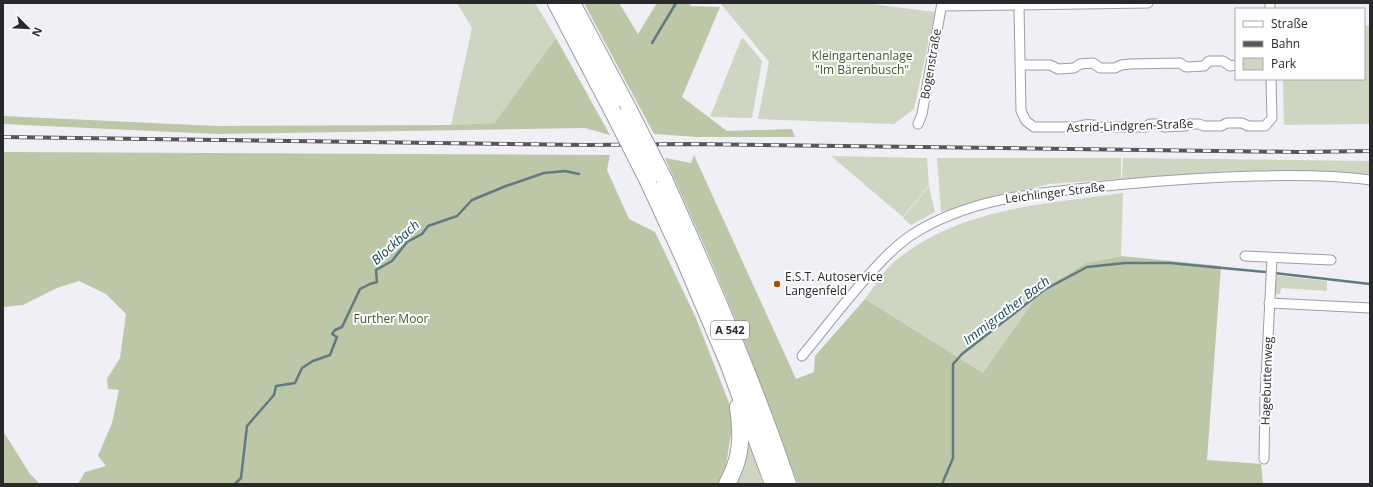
<svg xmlns="http://www.w3.org/2000/svg" width="1373" height="487" font-family="'Open Sans',sans-serif">
<rect width="100%" height="100%" fill="#efeff5"/>
<g fill="#ced6c1">
<path d="M457,3H535L556,38L494,123L451,125L472,28Z"/>
<path d="M695,3H864L935,12L914,109L894,124L758,119L769,62L721,4Z"/>
<path d="M1369,25V124L1284,125L1283,79H1364V26Z"/>
<path d="M742,37L762,61L752,118L710,117Z"/>
<path d="M831,156L927,158L929,185L903,217Z"/>
<path d="M937,158H1121V179L1049,184L941,212Z"/>
<path d="M1123,158L1370,161V174L1318,171L1276,172L1233,171L1122,179Z"/>
<path d="M929,186L935,212L911,225L903,218Z"/>
<path d="M1123,193L1121,256L1086,263L1041,290L983,373L865,299C873,288 886,268 895,261C959,208 1045,204 1123,193Z"/>
<path d="M1274,275L1327,281V291L1281,288L1280,294H1274Z"/>
<path d="M747,435L763,484H732Z"/>
</g>
<g fill="#bbc7a7">
<path d="M584,3H619L638,34L657,3H691L690,6L720,7L682,97L727,131L792,129L795,137H697L654,134Z"/>
<path d="M556,38L610,135L585,128L217,134L3,124V116L216,126L451,125L494,123Z"/>
<path d="M3,152L610,155L607,170L629,219L655,232L696,318L731,408V434L724,478L718,484H78L85,472L106,466L98,456L112,423L119,390L108,389L107,379L120,358L126,314L106,294L79,281L57,288L23,305L3,307Z"/>
<path d="M694,155L796,379L814,372L815,356L865,299L983,373L1041,290L1086,263L1121,256L1221,266L1207,460L1261,464L1263,484H798L742,335L708,254L665,158L691,163Z"/>
<path d="M3,431L30,474L40,484H3Z"/>
</g>
<g fill="none" stroke-linecap="round" stroke-linejoin="round">
<g stroke="#607a82" stroke-width="2.5">
<path d="M652,43L676,3"/>
<path d="M1274,273L1370,284"/>
<path d="M235,484L241,478L247,426L274,395L276,386L295,383L302,368L313,361L330,355L337,337L332,334L335,330L342,327L360,289L370,284L377,282L376,270L392,261L407,242L422,234L428,226L457,216L472,200L506,186L544,173L565,171L579,174"/>
<path d="M942,484L953,458V364L962,354L1044,290L1087,267L1125,263H1170L1265,272"/>
</g>
<g stroke="#9d9da3" stroke-width="11">
<g id="minor">
<path d="M1270,3V9"/>
<path d="M942,6L1148,3"/>
<path d="M1019,6L1021,111L1026,121L1034,127H1077C1084,124 1093,124 1100,127H1146L1150,124H1159L1164,127L1185,126L1189,124H1199L1204,126H1221L1227,123H1242L1248,126H1265L1272,118L1271,79"/>
<path d="M1021,65H1050L1058,69L1074,68L1080,64L1093,63L1100,68H1115L1121,65L1130,64L1180,63L1186,67L1204,66L1209,61H1223L1230,66L1236,65"/>
<path d="M918,124L922,114L942,3"/>
<path d="M1245,256L1331,260"/>
<path d="M1269,303L1370,308"/>
<path d="M802,356C826,327 849,296 875,268C885,257 897,245 910,236C974,194 1052,192 1126,184C1169,180 1213,177 1256,176C1294,175 1332,175 1370,180"/>
<path d="M1264,459L1265,398L1272,258"/>
</g>
</g>
<g stroke="#9d9da3" stroke-width="18">
<g id="motorway">
<path d="M556,3L612,110"/>
<path d="M572,3L629,110"/>
<path d="M664,179C709,279 753,380 788,484"/>
<path d="M648,181L684,259L728,363L773,484"/>
<path d="M727,484C742,457 742,438 738,407"/>
</g>
</g>
<use href="#minor" stroke="#fff" stroke-width="9"/>
<use href="#motorway" stroke="#fff" stroke-width="16"/>
<g stroke="#57575a" stroke-width="4">
<path id="rail" d="M3,137L586,145L691,144L1299,152L1370,151"/>
</g>
<use href="#rail" stroke="#fdfdfe" stroke-width="2.5" stroke-dasharray="8" stroke-linecap="butt"/>
<g stroke="#9d9da3" stroke-width="18" stroke-linecap="butt">
<g id="motorway-bridge">
<path d="M612,110L648,181"/>
<path d="M629,110L664,179"/>
</g>
</g>
<use href="#motorway-bridge" stroke="#fff" stroke-width="16"/>
</g>
<circle fill="#ae4f01" stroke="#fdfdfe" stroke-width="1.5" cx="777" cy="284" r="4"/>
<g text-anchor="middle" stroke-width="4" stroke-linejoin="round" paint-order="stroke">
<rect fill="#fdfdfe" stroke="#69696a" stroke-width="1" x="711" y="321" width="38" height="18" rx="3"/>
<g font-size="11" font-weight="bold" fill="#29292b">
<text x="730" y="334">A 542</text>
</g>
<g font-size="12" fill="#485727" stroke="#fdfdfe">
<text x="862" y="60">Kleingartenanlage<tspan x="862" dy="14">"Im Bärenbusch"</tspan></text>
<text x="391" y="323">Further Moor</text>
</g>
<g font-size="12" fill="#29292b" stroke="#fdfdfe">
<text transform="translate(931 64) rotate(-80)" y="4">Bogenstraße</text>
<text transform="translate(1130 126) rotate(-2)" y="4">Astrid-Lindgren-Straße</text>
<text transform="translate(1055 193) rotate(-7)" y="4">Leichlinger Straße</text>
<text transform="translate(1267 381) rotate(-88)" y="4">Hagebuttenweg</text>
</g>
<g font-size="12" fill="#29292b" stroke="#fdfdfe" text-anchor="start">
<text x="785" y="281">E.S.T. Autoservice<tspan x="785" dy="14">Langenfeld</tspan></text>
</g>
<g font-size="13" font-style="italic" fill="#0f4955" stroke="#fdfdfe">
<text transform="translate(395 242) rotate(-42)" y="5">Blockbach</text>
<text transform="translate(1006 310) rotate(-37)" y="5">Immigrather Bach</text>
</g>
</g>
<rect width="1373" height="487" fill="none" stroke="#29292b" stroke-width="8"/>
<rect x="1235" y="8" width="130" height="72" fill="#fdfdfe" stroke="#a8a8aa"/>
<rect x="1243" y="21" width="20" height="6" fill="#ffffff" stroke="#a8a8aa"/>
<text x="1271" y="28" font-size="12" fill="#29292b">Straße</text>
<rect x="1243" y="41" width="20" height="6" fill="#57575a" stroke="#a8a8aa"/>
<text x="1271" y="48" font-size="12" fill="#29292b">Bahn</text>
<rect x="1243" y="58" width="20" height="12" fill="#ced6c1" stroke="#a8a8aa"/>
<text x="1271" y="68" font-size="12" fill="#29292b">Park</text>
<g transform="translate(28 28) rotate(114)" stroke="#fdfdfe" stroke-width="3" paint-order="stroke">
<path d="M0-3L7 15L0 10L-7 15Z" fill="#29292b"/>
<text y="-6" font-size="11" font-weight="bold" text-anchor="middle" fill="#29292b">N</text>
</g>
</svg>
